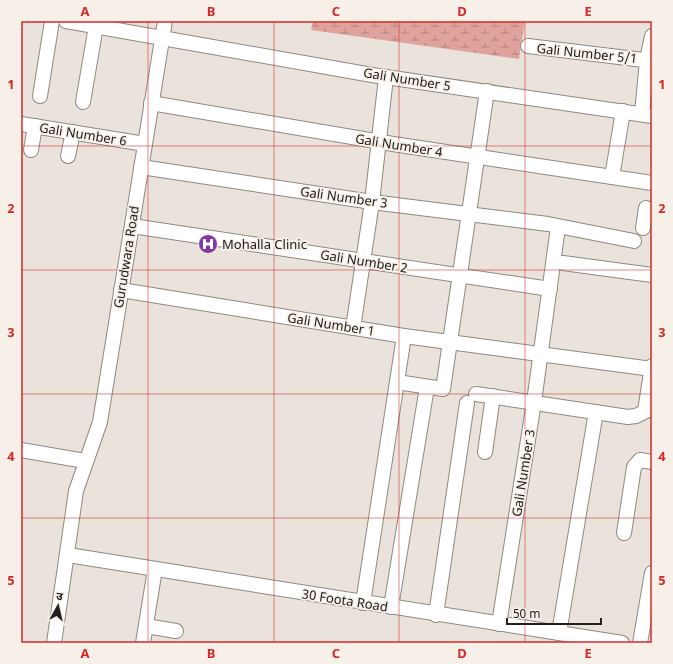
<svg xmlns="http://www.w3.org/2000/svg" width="673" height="664" font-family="Georgia,'Noto Sans Devanagari',serif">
<defs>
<pattern id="wetland-marsh" width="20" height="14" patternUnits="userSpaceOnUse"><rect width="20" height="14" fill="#dfa29c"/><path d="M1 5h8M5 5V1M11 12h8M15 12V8" fill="none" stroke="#b4847f"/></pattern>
</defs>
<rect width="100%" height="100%" fill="#eae3db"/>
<path fill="url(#wetland-marsh)" d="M313,21H525L519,59L311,30Z"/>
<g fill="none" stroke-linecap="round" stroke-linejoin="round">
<g stroke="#8f8982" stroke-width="16">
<g id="minor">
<path d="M66,21L372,75L652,116"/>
<path d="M528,46L652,61"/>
<path d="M40,96L52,21"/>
<path d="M83,102L96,26"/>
<path d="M151,103L393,144L652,183"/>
<path d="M642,114L647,60L652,36"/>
<path d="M21,124L145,144"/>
<path d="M31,150L35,126"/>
<path d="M68,156L73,132"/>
<path d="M141,167L372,202L548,224L634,241"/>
<path d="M612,177L623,111"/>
<path d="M132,226L550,289"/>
<path d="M643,228L646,208"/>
<path d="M563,263L652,275"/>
<path d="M121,290L404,336L652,369"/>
<path d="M353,328L372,202L386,77"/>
<path d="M397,382L443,389L487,91"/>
<path d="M476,394L628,417L636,416L652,408"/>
<path d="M645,411L652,366"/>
<path d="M21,450L85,461"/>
<path d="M485,452L493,396"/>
<path d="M624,533L634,467L640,460L652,462"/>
<path d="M68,555L622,643"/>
<path d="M363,603L404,336"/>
<path d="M391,607L427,387"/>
<path d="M436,615L467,403"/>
<path d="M499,624L534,402L558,227"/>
<path d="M146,626L176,631"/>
<path d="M559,633L596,412"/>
<path d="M54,643L76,491L100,422L165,21"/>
<path d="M143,643L155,569"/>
<path d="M640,643L652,573"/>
</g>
</g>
<use href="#minor" stroke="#fff" stroke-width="14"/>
</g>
<path fill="none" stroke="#d62828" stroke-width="1" stroke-opacity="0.55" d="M148,21V643M274,21V643M399,21V643M525,21V643M21,146H652M21,270H652M21,394H652M21,518H652"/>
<defs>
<g id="hospital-disc" transform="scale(1)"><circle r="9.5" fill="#8337a8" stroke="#f7f0e8"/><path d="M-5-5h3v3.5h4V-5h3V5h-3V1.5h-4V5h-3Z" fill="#fff"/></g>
</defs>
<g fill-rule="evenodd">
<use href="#hospital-disc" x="208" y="244"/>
</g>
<g text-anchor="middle" stroke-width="3.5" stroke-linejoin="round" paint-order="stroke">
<g font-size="13" fill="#22201d" stroke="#f7f0e8">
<text transform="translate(587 53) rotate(6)" y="5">Gali Number 5/1</text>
<text transform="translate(407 79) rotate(9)" y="5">Gali Number 5</text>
<text transform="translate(83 134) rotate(9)" y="5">Gali Number 6</text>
<text transform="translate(399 145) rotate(9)" y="5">Gali Number 4</text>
<text transform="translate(344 197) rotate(8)" y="5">Gali Number 3</text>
<text transform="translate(126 257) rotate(-81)" y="5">Gurudwara Road</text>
<text transform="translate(364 261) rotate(9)" y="5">Gali Number 2</text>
<text transform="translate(331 324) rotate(9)" y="5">Gali Number 1</text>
<text transform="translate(523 473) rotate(-81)" y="5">Gali Number 3</text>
<text transform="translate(345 600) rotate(9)" y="5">30 Foota Road</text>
</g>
<g font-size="13" fill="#22201d" stroke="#f7f0e8" text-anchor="start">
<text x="222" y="249">Mohalla Clinic</text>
</g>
</g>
<rect width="673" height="664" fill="none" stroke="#f7f0e8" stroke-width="44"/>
<g transform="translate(58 606) rotate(8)" stroke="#f7f0e8" stroke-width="3" paint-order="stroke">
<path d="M0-3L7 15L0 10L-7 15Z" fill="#22201d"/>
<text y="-6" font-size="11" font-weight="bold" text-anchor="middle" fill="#22201d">उ</text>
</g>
<path d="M507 618v6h94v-6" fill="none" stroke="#22201d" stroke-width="2"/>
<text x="513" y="618" font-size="12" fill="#22201d" stroke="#f7f0e8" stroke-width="3" paint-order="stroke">50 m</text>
<rect x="22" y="22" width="629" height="620" fill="none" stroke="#d62828" stroke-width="1.5"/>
<g font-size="13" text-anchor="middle" font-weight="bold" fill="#d62828">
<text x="85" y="16">A</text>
<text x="211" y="16">B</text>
<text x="336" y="16">C</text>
<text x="462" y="16">D</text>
<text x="588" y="16">E</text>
<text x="11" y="89">1</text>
<text x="662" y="89">1</text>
<text x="11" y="213">2</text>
<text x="662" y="213">2</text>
<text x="11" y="337">3</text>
<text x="662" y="337">3</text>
<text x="11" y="461">4</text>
<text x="662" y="461">4</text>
<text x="11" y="585">5</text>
<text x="662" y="585">5</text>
<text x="85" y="658">A</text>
<text x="211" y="658">B</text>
<text x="336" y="658">C</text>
<text x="462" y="658">D</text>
<text x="588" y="658">E</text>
</g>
</svg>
